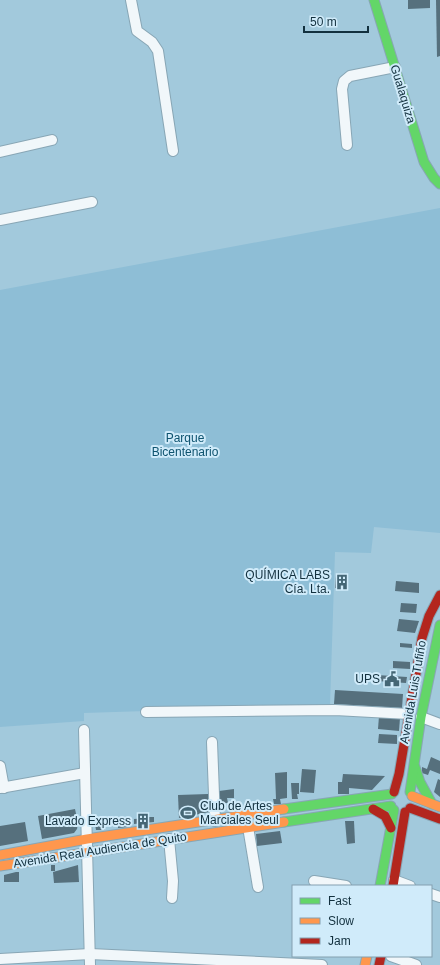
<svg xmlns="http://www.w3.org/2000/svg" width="440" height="965" font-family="Helvetica,sans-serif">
<rect width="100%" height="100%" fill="#a2c9dc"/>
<path fill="#8ebed6" d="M440,208V533L374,527L371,553L335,552L330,705L84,713V721L0,727V290Z"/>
<g fill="#56707d">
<path d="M408,0H430V8L408,9Z"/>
<path d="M436,0H440V56L437,57Z"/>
<path d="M336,574L348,575L347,589L335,588Z"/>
<path d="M396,581L419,583V593L395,591Z"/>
<path d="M401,603L417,604L416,613L400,612Z"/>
<path d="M399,619L419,621L415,633L397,631Z"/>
<path d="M400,643L412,644V648L400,647Z"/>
<path d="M393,661L410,662V669L393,668Z"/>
<path d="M377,675L407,677L406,683L376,681Z"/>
<path d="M335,690L403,694L402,708L334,704Z"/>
<path d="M379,716L400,718L399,731L378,729Z"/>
<path d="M379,734L397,735V744L378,743Z"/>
<path d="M431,757L440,761V774L430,770L428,775L422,773V767L427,769Z"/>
<path d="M302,769L316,770L314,793L300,792Z"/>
<path d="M287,772V798L280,799L281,804H274L273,799H276L275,773Z"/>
<path d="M343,774L385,776L372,790L349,788V794H338V782H342Z"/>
<path d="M438,779L440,780V797L434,792Z"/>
<path d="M291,783H299V794H297L298,799H292Z"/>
<path d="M234,789V798H227L228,803H220L219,791Z"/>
<path d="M208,794L209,812L179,818L178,795Z"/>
<path d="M75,809L78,823L77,829L74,833L42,839L38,816Z"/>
<path d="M147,817H154V822L134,824V819L147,818Z"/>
<path d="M345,821H354L355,843L347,844Z"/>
<path d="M25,822L28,841L0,846V826Z"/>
<path d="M118,822H129V827L118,828Z"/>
<path d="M95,824H105V830H96Z"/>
<path d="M280,831L282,843L257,846L256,834Z"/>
<rect x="51" y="865" width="4" height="6"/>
<path d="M78,865L79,882L54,883L53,872Z"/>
<path d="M16,872H19V882H4V875Z"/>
</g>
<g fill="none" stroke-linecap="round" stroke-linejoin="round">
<g stroke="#88a6b5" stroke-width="12">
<g id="street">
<path d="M131,0L137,31L152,42L158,51L173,151"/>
<path d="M347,145L342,89L344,81L350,76L395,67"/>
<path d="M0,152L52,140"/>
<path d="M0,220L92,202"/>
<path d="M146,712L335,710L409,714"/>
<path d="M421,717L440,724"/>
<path d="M84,730L90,965"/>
<path d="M212,742L215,821"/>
<path d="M0,766L4,788"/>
<path d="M0,788L85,773"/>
<path d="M248,827L258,887"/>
<path d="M169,839L173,881L172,898"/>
<path d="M394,880L410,886"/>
<path d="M314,881L346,886"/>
<path d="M431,894L440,897"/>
<path d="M391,956L416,965"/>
<path d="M0,959L90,954L322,965"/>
</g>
</g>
<g stroke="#88a6b5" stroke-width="11">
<g id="fast">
<path d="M374,0L424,162L434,178L440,184"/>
<path d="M415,767L420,782L432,804"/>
<path d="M410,792L421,717L440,625"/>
<path d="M284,809L392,794"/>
<path d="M284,822L391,806"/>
<path d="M380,886L394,810"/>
</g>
</g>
<g stroke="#88a6b5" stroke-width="11">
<g id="slow">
<path d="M412,796L440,807"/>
<path d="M0,855L87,839L284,809"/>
<path d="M0,866L284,822"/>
<path d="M365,965L367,956"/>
</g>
</g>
<g stroke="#88a6b5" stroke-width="11">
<g id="jam">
<path d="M394,792L399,774L422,638L429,616L440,595"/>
<path d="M410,808L440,819"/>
<path d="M373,809L385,816L391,828"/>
<path d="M393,886L405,812"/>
<path d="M379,965L381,956"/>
</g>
</g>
<use href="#street" stroke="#f1f7fa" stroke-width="10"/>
<use href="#fast" stroke="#63d668" stroke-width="9"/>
<use href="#slow" stroke="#ff974d" stroke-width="9"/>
<use href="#jam" stroke="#b3261e" stroke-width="9"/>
</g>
<defs>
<g id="building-bare" transform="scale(1.2)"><path d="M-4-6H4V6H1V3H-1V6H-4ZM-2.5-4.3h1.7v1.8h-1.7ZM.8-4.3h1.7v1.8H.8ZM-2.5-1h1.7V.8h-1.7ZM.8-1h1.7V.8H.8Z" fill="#446675" stroke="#d0ebfa" stroke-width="2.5" paint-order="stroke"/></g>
<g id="civic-bare" transform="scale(1.2)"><path d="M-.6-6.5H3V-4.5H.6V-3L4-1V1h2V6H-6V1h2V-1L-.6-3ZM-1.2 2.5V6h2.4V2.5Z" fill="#446675" stroke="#d0ebfa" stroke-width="2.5" paint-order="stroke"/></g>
<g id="stadium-bare" transform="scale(1.2)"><path d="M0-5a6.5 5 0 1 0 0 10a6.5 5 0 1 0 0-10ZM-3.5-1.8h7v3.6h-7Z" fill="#446675" stroke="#d0ebfa" stroke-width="2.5" paint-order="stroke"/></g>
</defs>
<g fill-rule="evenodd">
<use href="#building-bare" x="342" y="582"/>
<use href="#civic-bare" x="392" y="679"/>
<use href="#stadium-bare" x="188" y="813"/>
<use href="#building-bare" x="143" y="821"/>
</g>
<g text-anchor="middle" stroke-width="4" stroke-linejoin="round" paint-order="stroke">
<g font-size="12" fill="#12303e" stroke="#d0ebfa">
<text transform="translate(403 94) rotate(73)" y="4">Gualaquiza</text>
<text transform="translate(413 692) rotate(-80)" y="4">Avenida Luis Tufiño</text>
<text transform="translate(100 850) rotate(-9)" y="4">Avenida Real Audiencia de Quito</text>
</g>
<g font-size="12" fill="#0e536f" stroke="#d0ebfa">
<text x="185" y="442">Parque<tspan x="185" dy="14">Bicentenario</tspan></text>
</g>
<g font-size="12" fill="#12303e" stroke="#d0ebfa" text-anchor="end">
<text x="330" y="579">QUÍMICA LABS<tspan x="330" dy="14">Cía. Lta.</tspan></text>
<text x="380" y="683">UPS</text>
<text x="200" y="810" text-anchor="start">Club de Artes<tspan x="200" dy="14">Marciales Seul</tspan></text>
<text x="131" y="825">Lavado Express</text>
</g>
</g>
<rect x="292" y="885" width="140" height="72" fill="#d0ebfa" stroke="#84a0af"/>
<rect x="300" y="898" width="20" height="6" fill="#63d668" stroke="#84a0af"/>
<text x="328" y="905" font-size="12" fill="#12303e">Fast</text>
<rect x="300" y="918" width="20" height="6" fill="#ff974d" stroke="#84a0af"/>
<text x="328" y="925" font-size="12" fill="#12303e">Slow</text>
<rect x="300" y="938" width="20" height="6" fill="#b3261e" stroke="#84a0af"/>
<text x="328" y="945" font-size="12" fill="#12303e">Jam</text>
<path d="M304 26v6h64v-6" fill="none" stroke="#12303e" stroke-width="2"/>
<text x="310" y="26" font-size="12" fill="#12303e" stroke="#d0ebfa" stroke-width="3" paint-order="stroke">50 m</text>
</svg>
